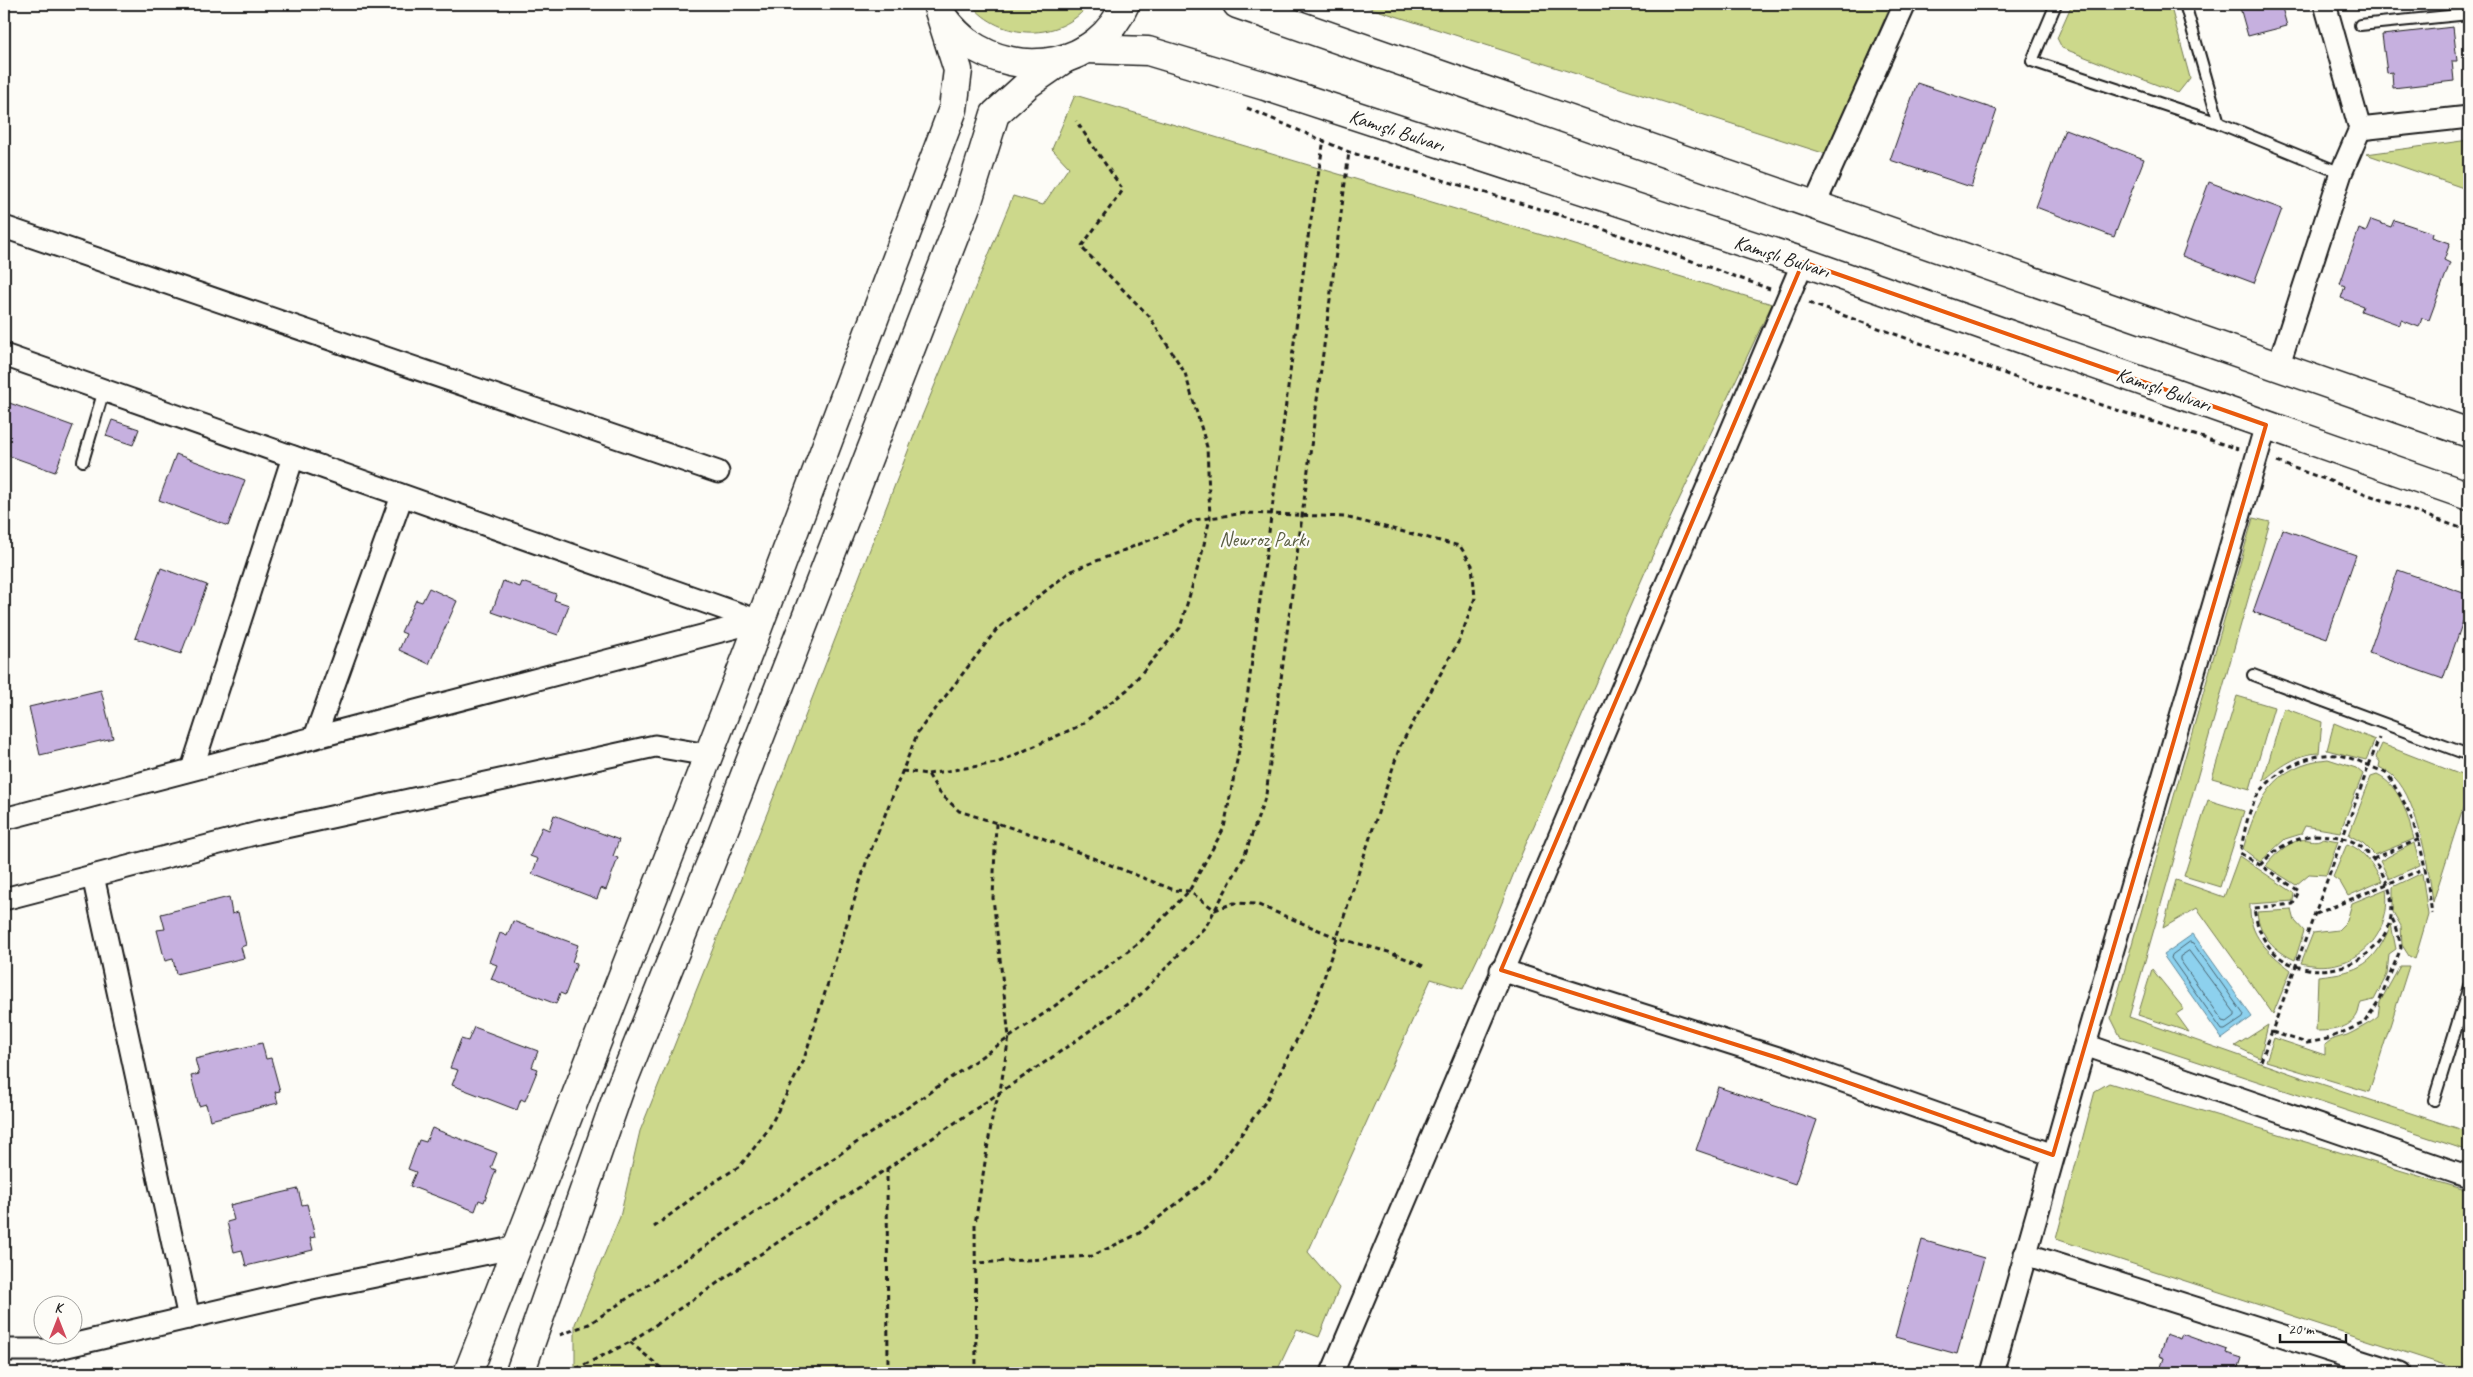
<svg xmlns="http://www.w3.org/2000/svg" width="2473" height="1377" font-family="Caveat,sans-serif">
<rect width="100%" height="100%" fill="#fdfcf7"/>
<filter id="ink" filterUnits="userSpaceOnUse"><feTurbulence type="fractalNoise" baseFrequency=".02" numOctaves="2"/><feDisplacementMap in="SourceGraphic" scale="10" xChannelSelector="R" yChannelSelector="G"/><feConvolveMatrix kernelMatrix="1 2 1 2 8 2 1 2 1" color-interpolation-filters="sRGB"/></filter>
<g filter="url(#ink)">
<g fill="#ccd88b" stroke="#747a54">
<path d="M971,4H1089C1061,42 1000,41 971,4Z"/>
<path d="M1358,4H1891L1826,154Z"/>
<path d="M2072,4H2170L2190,78L2178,93L2062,48L2057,38Z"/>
<path d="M1075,95L1772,304L1649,563L1522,853L1491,930L1463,989L1431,979L1308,1252L1339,1288L1319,1337L1297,1329L1276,1373H575V1324L620,1217L640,1131L782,776L915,433L1013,196L1043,205L1069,167L1052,149Z"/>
<path d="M2469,140V190L2366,154Z"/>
<path d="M2253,518L2270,522L2129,1017L2309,1080L2469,1132V1151L2120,1036L2111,1018Z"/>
<path d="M2237,696L2274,707L2250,789L2212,778Z"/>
<path d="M2284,708L2322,722L2319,753C2297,754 2280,767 2263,781Z"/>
<path d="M2334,723L2375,740L2366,760L2327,750Z"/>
<path d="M2382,744L2469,778V789L2433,902C2429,870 2418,801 2395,778C2391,773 2384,770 2379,767L2380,762L2376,757Z"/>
<path d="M2328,759L2356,768L2363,774L2340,832L2305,826L2301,834L2285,839L2260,862L2243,849C2257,802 2273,764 2328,759Z"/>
<path d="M2377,775C2401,786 2407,815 2414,839L2375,855L2363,843L2349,835L2371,777Z"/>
<path d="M2208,800L2244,811L2220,887L2184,876Z"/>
<path d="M2323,838L2338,841L2326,875L2309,874L2296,885L2266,866C2271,857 2289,842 2300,840C2310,838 2315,844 2323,838Z"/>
<path d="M2414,843L2420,865L2389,879L2380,861Z"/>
<path d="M2347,844C2364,849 2373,866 2382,881L2348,896L2340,882L2333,877Z"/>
<path d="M2239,856L2294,893L2293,901L2250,904C2248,936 2268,952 2291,970L2273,1014L2197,908L2163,928L2176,880L2224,897Z"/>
<path d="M2422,873L2428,915L2415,959L2409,956L2402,945L2401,926L2393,912V887Z"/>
<path d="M2386,889C2393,940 2350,976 2301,963L2313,933L2338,930L2347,921L2352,903Z"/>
<path d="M2292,910L2295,921L2304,931L2295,960C2275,951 2259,935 2257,912Z"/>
<path d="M2391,924L2396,949L2389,954L2387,975L2374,1000L2361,1003C2359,1006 2359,1012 2357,1015C2350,1029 2330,1031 2316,1031L2318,976C2361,972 2375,964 2391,924Z"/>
<path d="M2400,966H2409L2369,1092L2266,1061L2274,1038L2325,1055V1045C2332,1038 2338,1038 2347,1035C2354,1032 2372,1022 2378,1017L2380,1002Z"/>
<path d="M2152,969L2184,1009L2176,1014L2189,1032L2138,1015Z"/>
<path d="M2268,1025L2260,1058L2235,1046Z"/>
<path d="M2109,1083L2469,1191V1373L2056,1239L2095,1091Z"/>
</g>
<path fill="#8dd1ee" stroke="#60899a" d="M2193,934L2252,1017L2222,1039L2163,955Z"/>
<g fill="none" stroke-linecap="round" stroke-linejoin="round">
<g stroke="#496470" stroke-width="1">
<path d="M2190,942L2193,943L2244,1015L2243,1018L2225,1030H2222L2171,958L2172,955Z"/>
<path d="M2189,951L2235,1013V1016L2227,1022L2223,1021L2180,960V957Z"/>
</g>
</g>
<g fill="#c6b0df" stroke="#1c1c1c">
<path d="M2239,4H2281L2287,26L2248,36Z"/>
<path d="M2453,27L2457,61H2452L2454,81L2393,88L2392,72L2387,73L2382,35Z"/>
<path d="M1917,83L1997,110L1971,187L1890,160Z"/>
<path d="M2065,129L2144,159L2114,237L2036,207Z"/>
<path d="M2209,182L2282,209L2254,283L2182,256Z"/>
<path d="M2371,220L2391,227L2394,220L2433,233L2432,237L2450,243L2444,260L2450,263L2429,320L2422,318L2419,327L2401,320L2400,325L2361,311L2363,306L2341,298L2345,286L2340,284L2359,229L2366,232Z"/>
<path d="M4,401L73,426L55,472L4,454Z"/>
<path d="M112,420L139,429L133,445L106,436Z"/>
<path d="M176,454L245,480L228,526L159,500Z"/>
<path d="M2282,529L2356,555L2327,638L2253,612Z"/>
<path d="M161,568L207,585L181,654L135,638Z"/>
<path d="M2398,570L2469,595V604L2443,679L2369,653Z"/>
<path d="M503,581L520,587L522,582L556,594L554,600L569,605L558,635L492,612Z"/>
<path d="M429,588L457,601L429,664L399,650L406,634L401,632L416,600L422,602Z"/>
<path d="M101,690L113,738L40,755L29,707Z"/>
<path d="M554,815L619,840L613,856L618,858L606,890L601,888L597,899L532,874L538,859L530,856L542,827L549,830Z"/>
<path d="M229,897L232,914L238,912L246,945L241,947L244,958L176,974L173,959L165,961L157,930L165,929L161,914Z"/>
<path d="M513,921L578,945L572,962L577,963L565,995L560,993L556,1004L491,979L497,965L489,962L500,933L507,936Z"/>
<path d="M474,1027L538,1051L532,1067L538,1069L525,1101L521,1099L517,1110L452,1085L458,1070L450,1068L461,1039L468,1041Z"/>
<path d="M262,1043L266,1059L271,1058L280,1091L275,1092L278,1103L210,1120L206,1104L199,1106L191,1076L199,1074L195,1059Z"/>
<path d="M1718,1087L1817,1120L1795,1184L1696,1150Z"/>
<path d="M432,1128L497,1153L491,1168L496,1170L484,1202L479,1200L475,1211L410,1186L416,1172L408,1169L419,1140L426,1142Z"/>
<path d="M298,1189L302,1205L307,1204L315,1237L310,1238L313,1250L246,1266L242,1250L234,1252L227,1222L234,1220L230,1205Z"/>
<path d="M1922,1240L1984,1258L1957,1354L1895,1337Z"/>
<path d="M2166,1334L2180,1339L2182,1334L2227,1350L2226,1353L2242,1358L2237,1373H2159L2164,1358L2159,1356Z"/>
</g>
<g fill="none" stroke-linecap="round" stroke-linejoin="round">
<g stroke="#1c1c1c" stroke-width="14">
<g id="lane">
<path d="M2056,4L2032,61L2219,123L2341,173"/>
<path d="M2185,4L2219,123"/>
<path d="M2360,25L2469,14"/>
<path d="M83,461L104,390"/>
<path d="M2253,675L2469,755"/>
<path d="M2434,1100L2469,986"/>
</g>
</g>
<g stroke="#1c1c1c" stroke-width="25">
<g id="street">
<path d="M2360,129L2469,117"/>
<path d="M1814,206L1905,4"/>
<path d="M4,227L718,472"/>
<path d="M4,355L759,621"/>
<path d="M2278,367L2341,173L2360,129L2325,4"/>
<path d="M315,737L402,496"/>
<path d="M192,769L293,457"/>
<path d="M4,819L759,621"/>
<path d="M93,876L189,1318"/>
<path d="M4,899L258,833L655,746L708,755"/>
<path d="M1501,970L1778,1058L2053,1155"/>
<path d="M2085,1045L2469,1177"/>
<path d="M2025,1254L2400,1373"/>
<path d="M4,1350H50L312,1289L517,1247"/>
<path d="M1332,1373L1803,262"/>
<path d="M1992,1373L2085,1045L2266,425"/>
</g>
</g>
<g stroke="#1c1c1c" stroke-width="31">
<g id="secondary">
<path d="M468,1373L749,651L953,109L958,70L939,11"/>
<path d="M520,1373L619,1091L714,855L968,201L995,114L1028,84L1064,59"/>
</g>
</g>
<g stroke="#1c1c1c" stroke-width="31">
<g id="highway">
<path d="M937,4C941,18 956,33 967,42C1020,80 1098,67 1125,4"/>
<path d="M1237,4L2469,433"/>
<path d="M1086,49L1148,51L1265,86L1803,262L2469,496"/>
</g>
</g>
<g stroke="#1c1c1c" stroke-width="3" stroke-dasharray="5 4" stroke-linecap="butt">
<path d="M1247,108L1349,152L1583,222L1770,289"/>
<path d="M1809,303L2014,377L2238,449"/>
<path d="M2277,462L2469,531"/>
<path d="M902,771L928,774L939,792L959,811L1037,836L1174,890L1189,891L1215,910L1234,903L1256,904L1338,938L1392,953L1426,967"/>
<path d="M928,774L997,763L1079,726L1127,690L1180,628L1202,553L1210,518L1207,447L1185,373L1149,316L1081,247L1123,190L1076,121"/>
<path d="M2315,835C2347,836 2361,840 2379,868C2439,962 2269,1021 2254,908L2293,904L2299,891L2260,865C2278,847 2290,840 2315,835Z"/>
<path d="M2373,859L2422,838"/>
<path d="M2260,865L2240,853C2244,835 2247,814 2256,798C2271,773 2308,752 2337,755C2349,757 2359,761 2370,766C2375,769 2383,771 2387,774C2390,777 2393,783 2395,787C2420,824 2426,871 2432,914"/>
<path d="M2316,914L2425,868"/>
<path d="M2272,1032L2307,1043L2327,1039L2364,1023L2380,999L2401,948L2397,929L2391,916"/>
<path d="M2261,1061L2379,738"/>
<path d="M887,1168L888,1373"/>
<path d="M654,1227L708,1186L740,1166L768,1130L803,1062L867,860L918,732L997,629L1071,571L1173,531L1194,520L1246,513L1345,517L1460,546L1472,565L1475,598L1460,639L1400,746L1317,999L1266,1101L1208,1179L1138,1234L1092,1256L976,1263"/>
<path d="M560,1335L589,1324L734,1227L1052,1008L1140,942L1189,891L1224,828L1243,729L1307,244L1324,139"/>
<path d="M630,1342L667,1373"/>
<path d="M568,1373L630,1342L1054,1056L1140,995L1206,926L1244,857L1266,795L1349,152"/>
<path d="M976,1373L975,1224L993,1113L1000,1091L1009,1037L993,898L996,823"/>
</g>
<use href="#lane" stroke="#fdfcf7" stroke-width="10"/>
<use href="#street" stroke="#fdfcf7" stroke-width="21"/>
<use href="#secondary" stroke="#fdfcf7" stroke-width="28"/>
<use href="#highway" stroke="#fdfcf7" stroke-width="28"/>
</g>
</g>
<path fill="none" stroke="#e8590c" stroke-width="4" stroke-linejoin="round" d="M1803,262L2266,425L2053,1155L1778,1058L1501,970Z"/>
<g text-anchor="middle" stroke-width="4.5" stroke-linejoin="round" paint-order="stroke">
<g font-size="20" fill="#1c1c1c" stroke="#fdfcf7">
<text transform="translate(1397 130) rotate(18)" y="7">Kamışlı Bulvarı</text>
<text transform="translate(1782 256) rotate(18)" y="7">Kamışlı Bulvarı</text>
<text transform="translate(2164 389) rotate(19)" y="7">Kamışlı Bulvarı</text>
</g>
<g font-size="20" fill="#5a5e43" stroke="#fdfcf7">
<text x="1264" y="546">Newroz Parkı</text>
</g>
</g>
<rect width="2473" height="1377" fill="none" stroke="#fdfcf7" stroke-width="20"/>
<rect x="10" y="10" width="2453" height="1357" fill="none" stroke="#1c1c1c" stroke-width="2" filter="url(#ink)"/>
<g transform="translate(58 1320)"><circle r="24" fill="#fdfcf7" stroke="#a3a29f"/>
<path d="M0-4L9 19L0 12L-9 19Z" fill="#d1495b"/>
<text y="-8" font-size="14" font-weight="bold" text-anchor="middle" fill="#1c1c1c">K</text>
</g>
<path d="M2280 1334v8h66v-8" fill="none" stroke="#1c1c1c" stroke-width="2.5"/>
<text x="2288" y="1334" font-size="15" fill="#1c1c1c" stroke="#fdfcf7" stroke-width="4" paint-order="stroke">20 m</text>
</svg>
